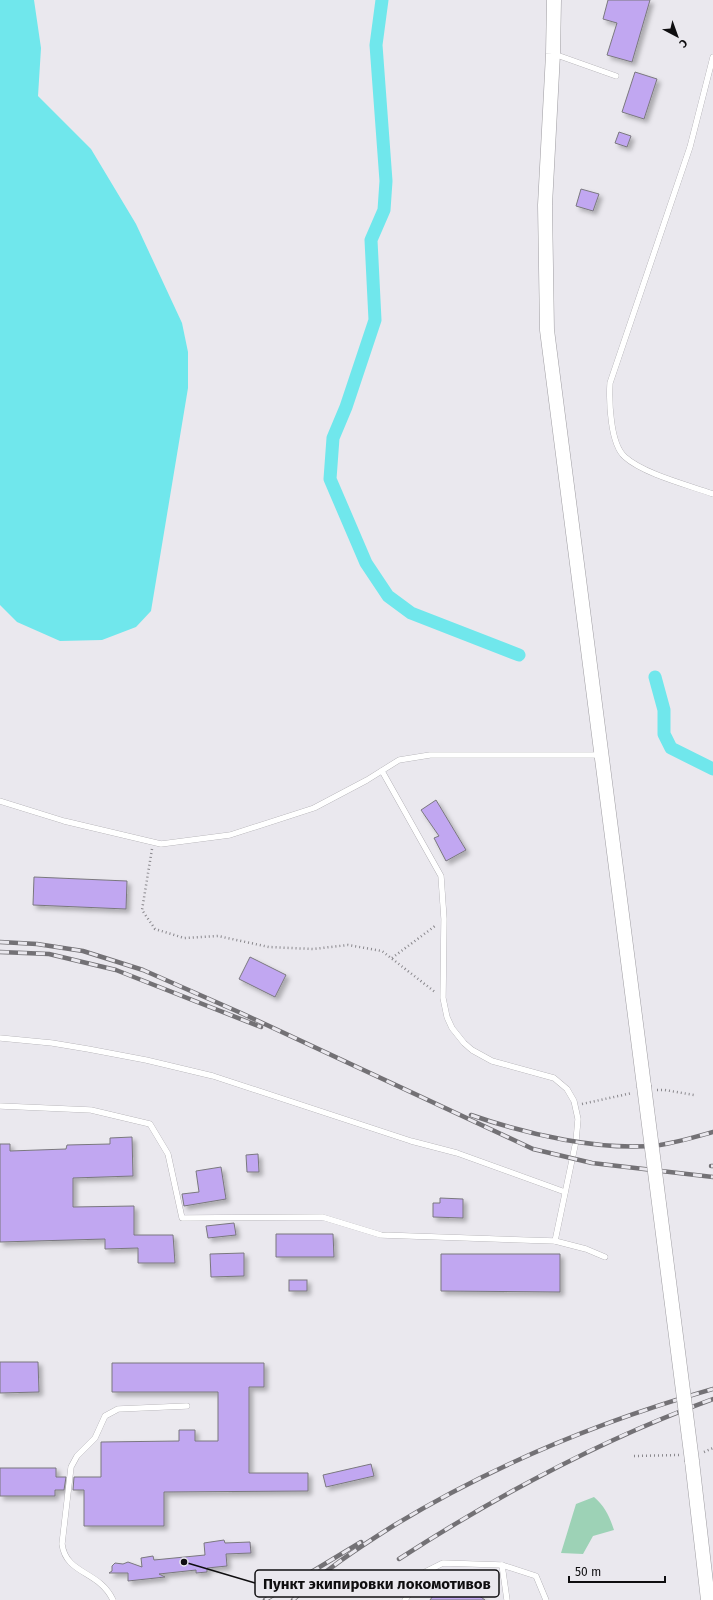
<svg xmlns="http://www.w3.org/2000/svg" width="713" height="1600" font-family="'Fira Sans',sans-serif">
<defs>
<filter id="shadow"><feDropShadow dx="3.5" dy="3.5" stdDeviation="2" flood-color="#0004"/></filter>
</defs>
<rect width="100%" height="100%" fill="#eae8ee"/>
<path fill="#9dd2b6" d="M594,1497C605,1507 609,1515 614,1530L593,1536L583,1554L561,1553L576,1504Z"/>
<path fill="#70e7ec" d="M0,0H34L41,48L38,96L91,149L136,224L182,323L188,352V388L151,611L136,627L102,640L60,641L17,622L0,605Z"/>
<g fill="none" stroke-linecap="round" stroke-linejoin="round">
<g stroke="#70e7ec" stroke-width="13">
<path d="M382,0L376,45L386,181L384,210L371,240L375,320L346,407L333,438L330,479L366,563L388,596L411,613L519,655"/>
<path d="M655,677L664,710V734L671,748L713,769"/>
</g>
</g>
<g fill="#c1a7f1" stroke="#7a787e" filter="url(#shadow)">
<path d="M608,0H650L632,62L607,55L617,23L603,19Z"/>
<path d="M635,72L657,79L644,119L622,112Z"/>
<path d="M619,132L631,136L627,147L615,143Z"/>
<path d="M581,189L599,194L593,211L576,206Z"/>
<path d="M436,800L466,850L446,861L434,838L439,836L421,810Z"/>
<path d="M34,877L127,881L126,909L33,905Z"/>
<path d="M250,957L286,975L275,997L239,979Z"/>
<path d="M132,1137L133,1176L73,1178V1207L134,1206V1235H173L175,1263H138V1248L105,1249V1239L0,1242V1144H10V1151L66,1149L67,1145L110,1144V1138Z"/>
<path d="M258,1154L259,1172H247L246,1155Z"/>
<path d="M221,1167L226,1199L184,1206L182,1194L199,1192L196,1171Z"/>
<path d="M440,1198L463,1199V1218L433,1217V1203H440Z"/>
<path d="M234,1223L236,1235L208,1238L206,1226Z"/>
<path d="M276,1234H333L334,1257H276Z"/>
<path d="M244,1253V1276L211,1277L210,1254Z"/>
<path d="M441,1254H560V1292L441,1291Z"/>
<rect x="289" y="1280" width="18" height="11"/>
<path d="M0,1362H38L39,1392L0,1393Z"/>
<path d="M112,1363H264V1387H249V1473H308V1491L164,1492V1526H84V1490H73L74,1477H101V1442L179,1441V1430H195V1441H218V1392H112Z"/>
<path d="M371,1464L374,1476L326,1487L323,1475Z"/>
<path d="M0,1468H56V1477H66L64,1490H55V1496H0Z"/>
<path d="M224,1540L225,1543L250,1542L251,1553L226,1554L227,1566L207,1568V1572L196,1573V1570L159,1574L165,1577L128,1581V1573H109L112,1571V1566L115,1563L123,1564L128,1562L142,1567L141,1558L153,1556L154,1560L205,1555L204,1543Z"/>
<path d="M449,1574L485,1600H430Z"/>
</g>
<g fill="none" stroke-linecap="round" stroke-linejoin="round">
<g stroke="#9f9da2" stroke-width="6">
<g id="service">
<path d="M554,54L616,76"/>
<path d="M713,57L690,147L610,383C609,401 610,444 625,457C644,474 688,485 713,494"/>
<path d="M382,771L441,876L444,919L443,998L447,1017L452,1028L464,1043L472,1050L492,1061L554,1078L567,1089L574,1101L578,1119L576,1141L555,1241"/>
<path d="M0,801L64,821L161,844L230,835L314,808L367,780L399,760L430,755H600"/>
<path d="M0,1038L52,1043L88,1049L146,1060L213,1076L411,1141L457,1153L565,1192"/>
<path d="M0,1106L91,1110L150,1124L168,1154L182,1218L322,1217L381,1235L555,1241L586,1249L605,1257"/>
<path d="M502,1565L507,1600"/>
<path d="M113,1600C99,1570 66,1575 62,1544L71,1467L77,1456L95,1438L105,1416L118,1409L187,1406"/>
<path d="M405,1600L425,1572L443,1563L502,1565L536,1576L546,1600"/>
</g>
</g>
<g stroke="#9f9da2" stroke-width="15">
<g id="tertiary">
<path d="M554,0L553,54L545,205L547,330L644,1086"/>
<path d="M692,1461L708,1600"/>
</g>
</g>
<g stroke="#89878c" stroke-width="2.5" stroke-dasharray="1 3" stroke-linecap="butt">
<path d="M152,849L142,910L155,929L184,938L218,936L269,947L313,949L348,945L382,951L435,992"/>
<path d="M392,958L435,926"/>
<path d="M657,1090H665L694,1095"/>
<path d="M582,1104L632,1093"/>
<path d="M704,1452L713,1448"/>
<path d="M634,1456L679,1455"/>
</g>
<use href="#service" stroke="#fff" stroke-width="5.5"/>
<use href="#tertiary" stroke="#fff" stroke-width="14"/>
<g stroke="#737175" stroke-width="4.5">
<g id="rail">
<path d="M0,942L37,944L83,951L143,970L241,1013L533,1149L592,1163L713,1177"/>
<path d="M0,952L49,954L116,970L261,1027"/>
<path d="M471,1115C526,1134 602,1152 660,1145C678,1142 695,1137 713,1132"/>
<path d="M711,1166H713"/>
<path d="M399,1559C498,1495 602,1439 713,1399"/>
<path d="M265,1600L361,1542"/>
<path d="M293,1600C323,1571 358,1548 393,1526C493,1465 601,1421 713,1389"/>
</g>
</g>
<use href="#rail" stroke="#eae8ee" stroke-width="3" stroke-dasharray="9" stroke-linecap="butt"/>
<g stroke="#9f9da2" stroke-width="15" stroke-linecap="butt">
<path id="tertiary-bridge" d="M644,1086L692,1461"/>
</g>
<use href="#tertiary-bridge" stroke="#fff" stroke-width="14"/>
</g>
<path fill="none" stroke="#0f0e10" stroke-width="1.5" d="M184 1562L255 1583"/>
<circle fill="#0f0e10" stroke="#eae8ee" stroke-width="1.5" cx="184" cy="1562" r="4"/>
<rect fill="#eae8ee" stroke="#0f0e10" stroke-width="1.5" x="255" y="1570" width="244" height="27" rx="4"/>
<g font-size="15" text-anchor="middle" font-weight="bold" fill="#0f0e10">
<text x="377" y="1589">Пункт экипировки локомотивов</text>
</g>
<g transform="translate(677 36) rotate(139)" stroke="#eae8ee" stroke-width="3" paint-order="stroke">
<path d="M0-3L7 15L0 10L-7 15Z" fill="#0f0e10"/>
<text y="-6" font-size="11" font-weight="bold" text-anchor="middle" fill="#0f0e10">С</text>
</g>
<path d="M569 1576v6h96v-6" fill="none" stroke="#0f0e10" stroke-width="2"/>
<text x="575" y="1576" font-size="12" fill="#0f0e10" stroke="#eae8ee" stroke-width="3" paint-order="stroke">50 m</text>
</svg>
